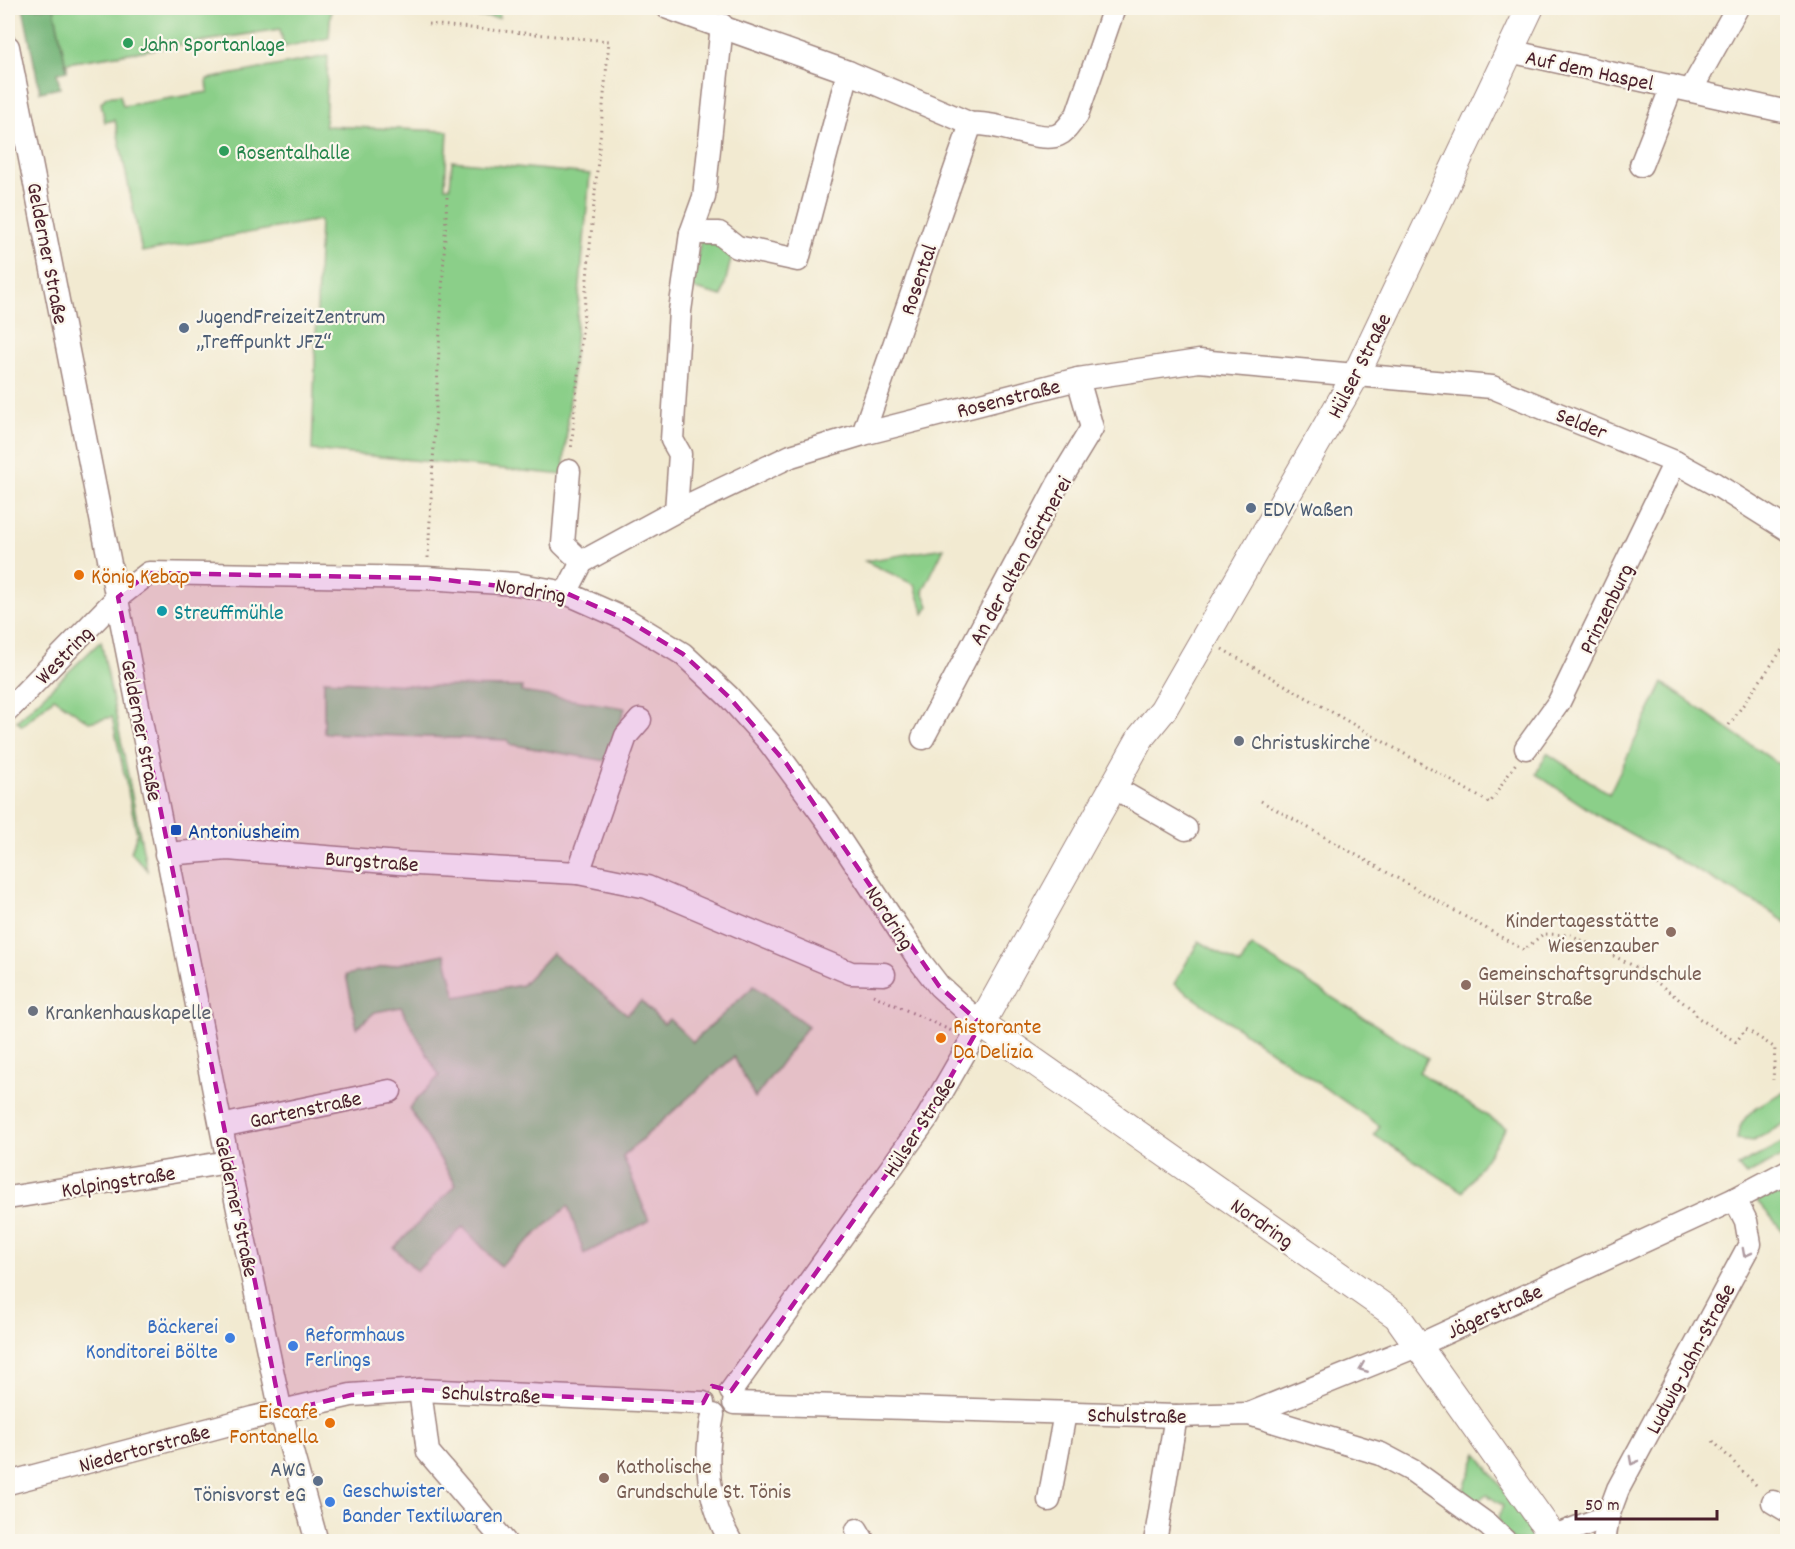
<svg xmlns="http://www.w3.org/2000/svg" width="1795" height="1549" font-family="Dekko,sans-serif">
<rect width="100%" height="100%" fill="#fbf7ec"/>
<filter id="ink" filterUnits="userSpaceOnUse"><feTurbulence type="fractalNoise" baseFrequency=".0167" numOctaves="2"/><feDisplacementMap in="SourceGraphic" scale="12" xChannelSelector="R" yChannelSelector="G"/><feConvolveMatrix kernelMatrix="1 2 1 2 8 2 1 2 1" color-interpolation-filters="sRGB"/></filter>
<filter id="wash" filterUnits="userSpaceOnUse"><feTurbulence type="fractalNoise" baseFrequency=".008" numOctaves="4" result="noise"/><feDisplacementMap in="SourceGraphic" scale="24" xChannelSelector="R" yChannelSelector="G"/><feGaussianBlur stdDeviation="1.35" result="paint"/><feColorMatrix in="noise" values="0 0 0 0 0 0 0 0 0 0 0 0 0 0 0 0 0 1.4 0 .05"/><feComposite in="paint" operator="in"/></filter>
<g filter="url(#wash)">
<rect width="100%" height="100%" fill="#f2ead1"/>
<g fill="#8bcf89" stroke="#6a775a" stroke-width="1.5">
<path d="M54,8H331L329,38L284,47L280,29L67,63V71Z"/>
<path d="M470,8H500L499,18L469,16Z"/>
<path d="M328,56L325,126L448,131L445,187H450L452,161L590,174L563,475L312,450L320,220L142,252L115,120L105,122L101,103L106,97L120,95L123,106L208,92L207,79Z"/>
<path d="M701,239L733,251L722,296L691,288Z"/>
<path d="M944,548L923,591L929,606L924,614L915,585L865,561Z"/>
<path d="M101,641L147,870L131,852L137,834L112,717L89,722L54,698L22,726L17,721Z"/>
<path d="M324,680L424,686L522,687L521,692L625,708L606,761L509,744L508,740L324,733Z"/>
<path d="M1663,683L1787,770V923L1763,907L1600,817L1536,774L1547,753L1609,794Z"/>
<path d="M1199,941L1240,965L1251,946L1428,1058L1419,1072L1506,1128L1463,1192L1374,1135L1380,1126L1174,984Z"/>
<path d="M552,953L627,1014L641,1001L664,1024L669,1019L693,1042L754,986L808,1026L755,1098L734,1057L623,1156L649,1221L584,1254L568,1206L500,1266L463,1227L417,1271L394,1248L456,1185L409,1108L439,1076L401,1007L375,1012L357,1028L346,975L445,954L456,997L522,985Z"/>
<path d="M1787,1091V1122L1753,1141L1737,1139C1740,1112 1765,1101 1787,1091Z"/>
<path d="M1787,1141V1154L1746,1175L1738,1166Z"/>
<path d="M1787,1184V1227L1783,1231L1757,1201Z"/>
<path d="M1477,1453L1539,1541H1514C1501,1529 1494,1523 1503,1506L1487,1495L1472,1505L1461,1497Z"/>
</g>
<path fill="#70b275" stroke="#5d6850" stroke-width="1.5" d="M23,8H54L67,71L57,73L60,88L40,92Z"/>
</g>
<g filter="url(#ink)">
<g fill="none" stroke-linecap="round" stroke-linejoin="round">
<g stroke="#9e847e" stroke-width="25">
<g id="minor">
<path d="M668,8L848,72L971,124"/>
<path d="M8,47L228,1162L281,1412L317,1542"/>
<path d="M1509,51L1788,112"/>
<path d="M1691,90L1737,8"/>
<path d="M1641,165L1672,86"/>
<path d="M691,233H719L737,247L798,260L848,72"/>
<path d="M863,434L971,124C996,121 1041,143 1058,135C1067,131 1071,122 1077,115L1114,8"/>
<path d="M569,471L563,544L582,562"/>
<path d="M676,511L680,454L672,440L680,311L691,233L704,197L722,25"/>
<path d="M566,593L582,562L676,511L791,456L863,434L1078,379L1199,361L1492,387L1675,462L1715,484L1788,530"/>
<path d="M8,710L118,597L149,573L427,578L516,584L566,593L627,620L683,654L729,697L769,742L828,822L919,960L939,986L981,1024L927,1118L731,1391"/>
<path d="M923,738L1058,484L1092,428L1078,379"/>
<path d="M1526,748L1559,702L1675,462"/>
<path d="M1127,795L1186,829"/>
<path d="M166,854L228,849L399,863L578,873L647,887L851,973L884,974"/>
<path d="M578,873L626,736L640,720"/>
<path d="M221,1126L390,1091"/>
<path d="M8,1198L228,1162"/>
<path d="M420,1390L428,1452L505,1542"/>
<path d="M734,1403L1176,1416L1249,1414L1381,1454L1413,1471L1488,1525L1506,1542"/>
<path d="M1249,1414L1417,1346L1735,1199L1788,1171"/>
<path d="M713,1415C704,1461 707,1500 731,1542"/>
<path d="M8,1483L252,1418L351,1395L420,1390L703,1403"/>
<path d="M1049,1500L1065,1413"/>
<path d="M1773,1502L1788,1511"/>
<path d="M857,1530L864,1542"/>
<path d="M1554,1536L1608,1516"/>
<path d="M1155,1542L1176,1416"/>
<path d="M1604,1542L1608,1516L1618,1489L1750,1244L1746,1221L1735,1199"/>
</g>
</g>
<g stroke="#9e847e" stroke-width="29">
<path id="major" d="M1530,8L1356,375L1163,710L1141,737L981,1024L1397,1316L1557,1542"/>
</g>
<g stroke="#9e847e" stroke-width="3" stroke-dasharray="1.5 4.5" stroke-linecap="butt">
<path d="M428,24L609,41L571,451"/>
<path d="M428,558L447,197"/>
<path d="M1222,649L1490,803L1516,763"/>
<path d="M1729,725L1788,641"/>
<path d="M1261,801L1524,950L1543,934L1571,935L1638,968L1693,1010L1697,1017L1736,1042L1746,1029L1775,1048L1773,1080"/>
<path d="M873,995L954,1032"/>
<path d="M1713,1441L1759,1488"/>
</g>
<use href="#minor" stroke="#fff" stroke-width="22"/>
<use href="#major" stroke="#fff" stroke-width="27"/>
</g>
<defs><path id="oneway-chevron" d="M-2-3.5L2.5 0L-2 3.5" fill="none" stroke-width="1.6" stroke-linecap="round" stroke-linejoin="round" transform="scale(1.5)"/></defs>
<g stroke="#ae9aa0">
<use href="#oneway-chevron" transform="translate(1746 1253) rotate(118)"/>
<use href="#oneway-chevron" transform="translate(1363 1368) rotate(158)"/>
<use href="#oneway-chevron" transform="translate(1633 1461) rotate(118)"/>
</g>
</g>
<path fill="#b5179e" fill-opacity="0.2" stroke="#b5179e" stroke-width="4.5" stroke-dasharray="12 8" stroke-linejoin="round" d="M149,573L427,578L566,593L627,620L683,654L729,697L786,763L939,986L981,1024L927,1118L731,1391L712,1386L703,1403L420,1390L351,1395L281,1412L118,597Z"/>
<g fill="#2e9e5b" stroke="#fbf7ec" stroke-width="2">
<circle cx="128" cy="43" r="6"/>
<circle cx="224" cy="151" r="6"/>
</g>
<g fill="#5c6f8a" stroke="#fbf7ec" stroke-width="2">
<circle cx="184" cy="328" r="6"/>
<circle cx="1251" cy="508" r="6"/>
<circle cx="318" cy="1481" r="6"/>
</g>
<g fill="#e8710a" stroke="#fbf7ec" stroke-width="2">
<circle cx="79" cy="575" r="6"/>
<circle cx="941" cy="1038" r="6"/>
<circle cx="330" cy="1423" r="6"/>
</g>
<circle fill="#0f9aa8" stroke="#fbf7ec" stroke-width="2" cx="162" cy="611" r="6"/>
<g fill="#6b7280" stroke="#fbf7ec" stroke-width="2">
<circle cx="1239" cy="741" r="6"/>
<circle cx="33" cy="1011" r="6"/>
</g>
<rect fill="#1a4fb4" stroke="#fbf7ec" stroke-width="2" x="170" y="824" width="12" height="12" rx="3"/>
<g fill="#8d6e63" stroke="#fbf7ec" stroke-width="2">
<circle cx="1671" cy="932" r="6"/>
<circle cx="1466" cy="985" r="6"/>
<circle cx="604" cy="1478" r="6"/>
</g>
<g fill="#3f7fe0" stroke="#fbf7ec" stroke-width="2">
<circle cx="230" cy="1338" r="6"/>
<circle cx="293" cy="1346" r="6"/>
<circle cx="330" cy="1502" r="6"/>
</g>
<g text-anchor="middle" stroke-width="4.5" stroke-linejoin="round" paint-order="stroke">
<g font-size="22" fill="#27864d" stroke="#fbf7ec" text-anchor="start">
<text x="140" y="51">Jahn Sportanlage</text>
<text x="236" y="159">Rosentalhalle</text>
</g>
<g font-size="22" fill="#4a1f2b" stroke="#fbf7ec">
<text transform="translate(1590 69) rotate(12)" y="8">Auf dem Haspel</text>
<text transform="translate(49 253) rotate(79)" y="8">Gelderner Straße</text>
<text transform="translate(917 279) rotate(-71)" y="8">Rosental</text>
<text transform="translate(1358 365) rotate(-63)" y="8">Hülser Straße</text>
<text transform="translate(1008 397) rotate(-14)" y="8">Rosenstraße</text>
<text transform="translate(1582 422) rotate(22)" y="8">Selder</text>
<text transform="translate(1019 560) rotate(-61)" y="8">An der alten Gärtnerei</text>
<text transform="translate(531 589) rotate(9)" y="8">Nordring</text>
<text transform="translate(1605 608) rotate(-64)" y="8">Prinzenburg</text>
<text transform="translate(63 654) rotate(-46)" y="8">Westring</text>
<text transform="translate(143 730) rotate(79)" y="8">Gelderner Straße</text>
<text transform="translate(372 860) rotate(4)" y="8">Burgstraße</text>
<text transform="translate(891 917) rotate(57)" y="8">Nordring</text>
<text transform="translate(305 1108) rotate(-12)" y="8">Gartenstraße</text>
<text transform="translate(918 1126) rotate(-57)" y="8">Hülser Straße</text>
<text transform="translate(118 1180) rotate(-9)" y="8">Kolpingstraße</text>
<text transform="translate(238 1206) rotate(78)" y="8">Gelderner Straße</text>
<text transform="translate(1263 1222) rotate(35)" y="8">Nordring</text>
<text transform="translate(1494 1310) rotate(-25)" y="8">Jägerstraße</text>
<text transform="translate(1689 1358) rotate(-62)" y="8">Ludwig-Jahn-Straße</text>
<text transform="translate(491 1393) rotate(3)" y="8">Schulstraße</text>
<text transform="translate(1137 1414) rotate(1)" y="8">Schulstraße</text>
<text transform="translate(144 1447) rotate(-15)" y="8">Niedertorstraße</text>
</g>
<g font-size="22" fill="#4e5e75" stroke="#fbf7ec" text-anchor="start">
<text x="196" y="323">JugendFreizeitZentrum<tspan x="196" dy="25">„Treffpunkt JFZ“</tspan></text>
<text x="1263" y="516">EDV Waßen</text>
<text x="306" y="1476" text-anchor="end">AWG<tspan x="306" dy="25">Tönisvorst eG</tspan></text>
</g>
<g font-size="22" fill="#c56008" stroke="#fbf7ec" text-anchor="start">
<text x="91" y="583">König Kebap</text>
<text x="953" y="1033">Ristorante<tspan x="953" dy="25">Da Delizia</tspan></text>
<text x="318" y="1418" text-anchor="end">Eiscafe<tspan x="318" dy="25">Fontanella</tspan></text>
</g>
<g font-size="22" fill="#0d838f" stroke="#fbf7ec" text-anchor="start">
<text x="174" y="619">Streuffmühle</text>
</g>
<g font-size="22" fill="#5b616d" stroke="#fbf7ec" text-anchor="start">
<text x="1251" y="749">Christuskirche</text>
<text x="45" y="1019">Krankenhauskapelle</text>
</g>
<g font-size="22" fill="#164399" stroke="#fbf7ec" text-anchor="start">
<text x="188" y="838">Antoniusheim</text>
</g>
<g font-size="22" fill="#785e54" stroke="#fbf7ec" text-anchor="start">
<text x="1659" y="927" text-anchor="end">Kindertagesstätte<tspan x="1659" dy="25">Wiesenzauber</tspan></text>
<text x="1478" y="980">Gemeinschaftsgrundschule<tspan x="1478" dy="25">Hülser Straße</tspan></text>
<text x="616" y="1473">Katholische<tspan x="616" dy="25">Grundschule St. Tönis</tspan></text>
</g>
<g font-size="22" fill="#366cbe" stroke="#fbf7ec" text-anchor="start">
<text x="218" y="1333" text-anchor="end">Bäckerei<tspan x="218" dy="25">Konditorei Bölte</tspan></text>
<text x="305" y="1341">Reformhaus<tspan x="305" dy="25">Ferlings</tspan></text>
<text x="342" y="1497">Geschwister<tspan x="342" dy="25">Bander Textilwaren</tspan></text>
</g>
</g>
<rect width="1795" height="1549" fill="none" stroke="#fbf7ec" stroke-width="30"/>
<path d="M1576 1510v9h141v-9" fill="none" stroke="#4a1f2b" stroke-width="3"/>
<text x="1585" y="1510" font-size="18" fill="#4a1f2b" stroke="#fbf7ec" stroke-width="4.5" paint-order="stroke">50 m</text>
</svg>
